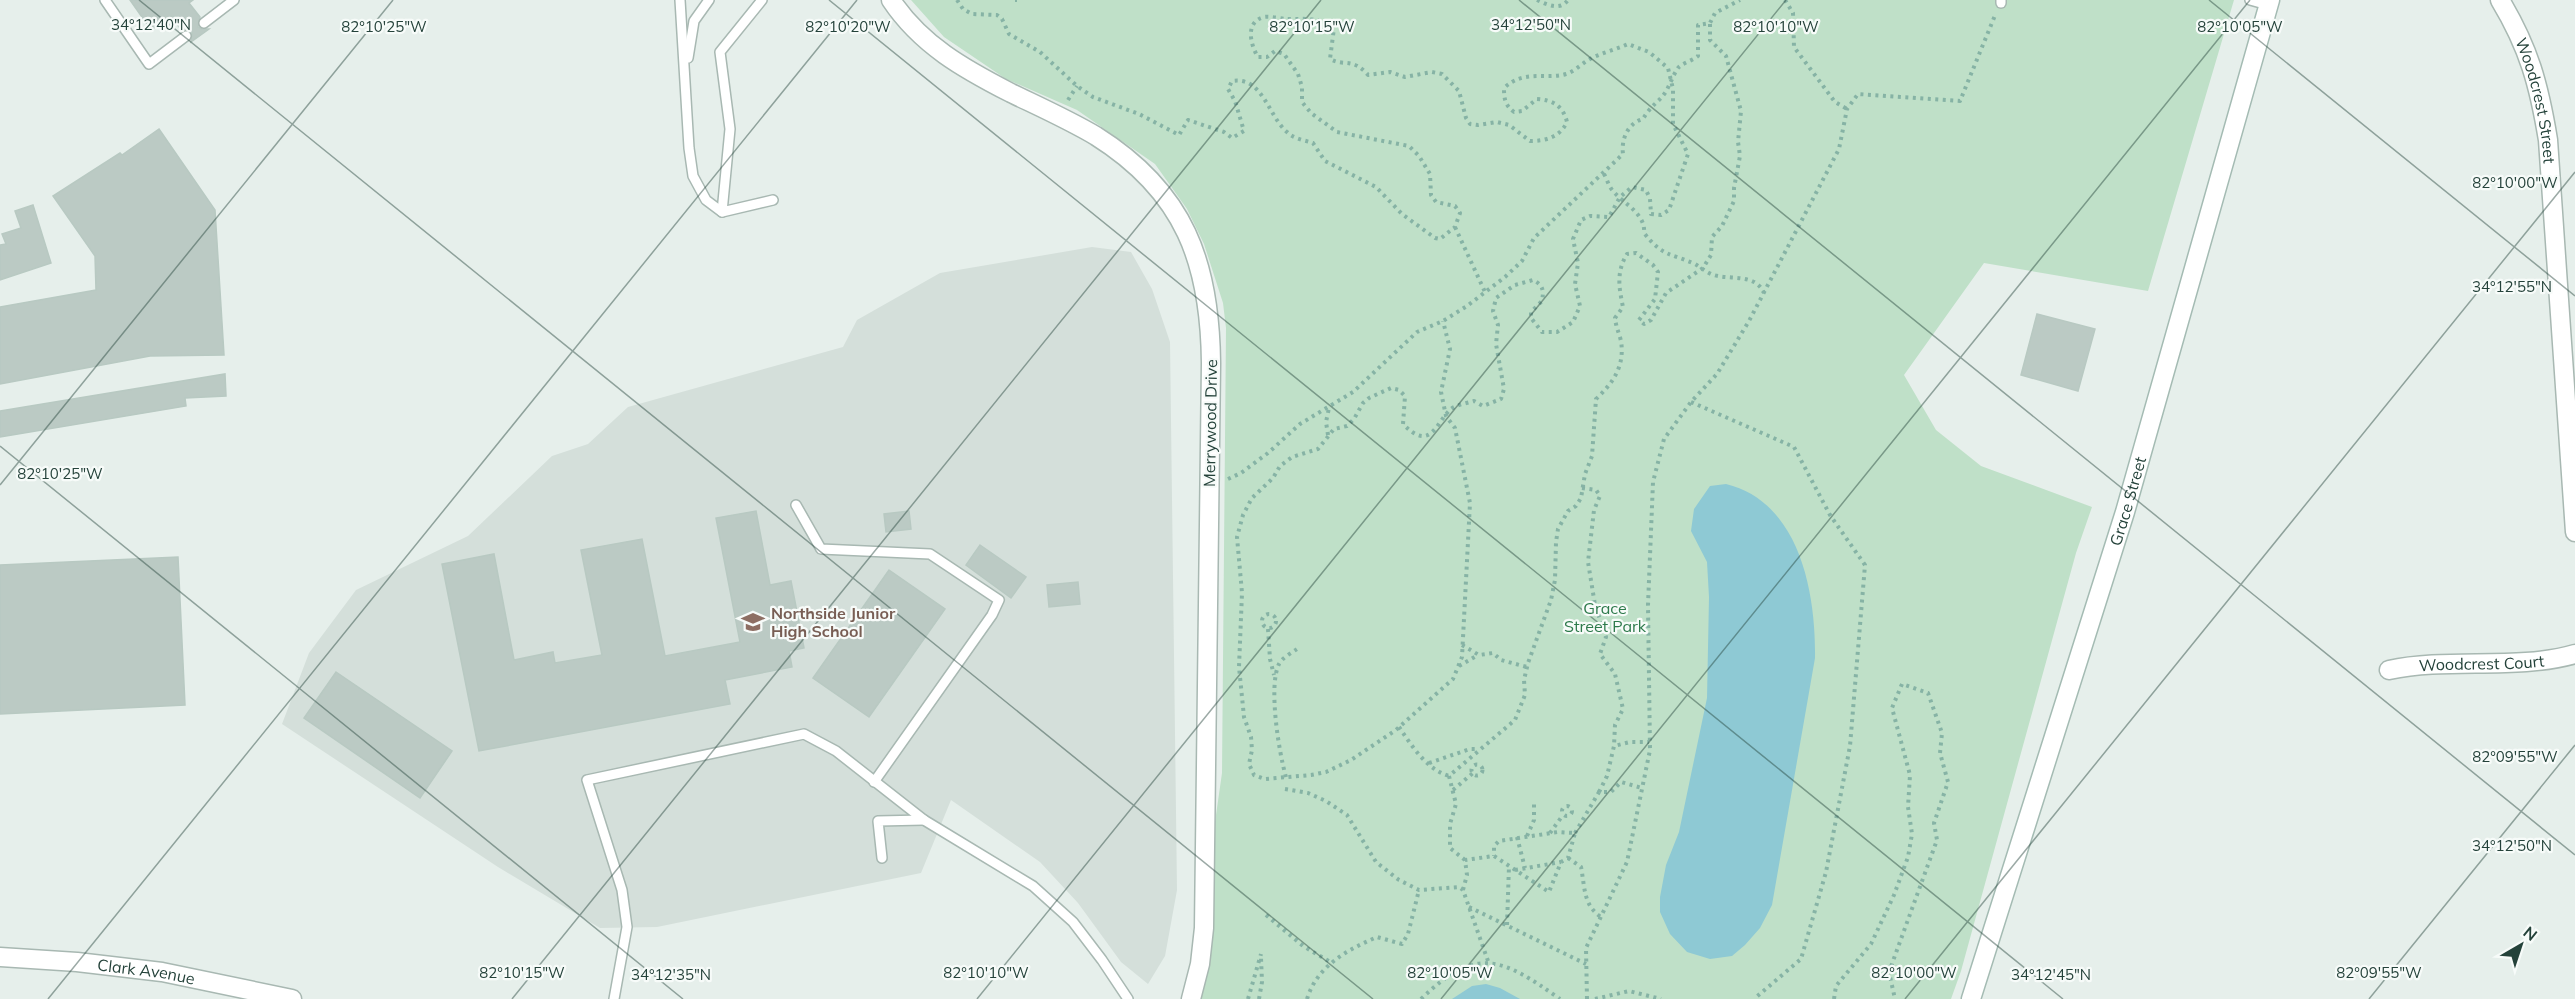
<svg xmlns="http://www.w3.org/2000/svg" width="2575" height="999" font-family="Mulish,sans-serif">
<rect width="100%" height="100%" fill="#e6efeb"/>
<path fill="#d4dfda" d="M1092,247L1131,252L1152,289L1170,342L1177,890L1165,956L1148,984L1121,962L1078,903L1040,862L951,800L921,873L657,927L600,928L498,867L282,724L309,653L356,590L468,536L552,456L588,444L628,407L843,347L857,320L940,273Z"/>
<path fill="#bfe0c8" d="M911,0H2234L2148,291L1984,263L1904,375L1936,430L1981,466L2092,507L2076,553L1961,971L1951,999H1200L1209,963L1215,822L1222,773L1226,328L1223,303L1204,244L1187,209L1155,164L1077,110L1006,79L944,37Z"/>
<g fill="#8ec9d4">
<path d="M1726,484C1800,502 1816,593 1815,658L1772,905L1760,928L1745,945L1732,956L1710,959L1687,952L1670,934L1660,912V897L1666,865L1679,832L1707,698L1709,597L1707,562L1691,531L1694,509L1710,486Z"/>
<path d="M1486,984L1500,988L1520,999H1452L1472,986Z"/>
</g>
<g fill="#bbcac4" stroke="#b8c9c2" stroke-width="1.5">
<path d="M130,0H193L189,3L200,17L198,27L202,29H209L191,42L192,32L188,30L182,31L171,16L151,30Z"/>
<path d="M159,129L215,210L224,355L150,356L0,384V307L96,290L95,256L53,196L120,153L122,155Z"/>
<path d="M33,205L51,263L0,280V245L6,244L2,234L21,228L15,211Z"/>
<path d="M2037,314L2095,329L2078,391L2021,375Z"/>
<path d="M225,374L226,396L185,398L186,406L0,437V411Z"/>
<path d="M756,511L770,585L791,581L804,648L789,651L792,667L725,680L730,704L479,751L442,564L494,554L514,660L553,652L555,663L602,655L581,550L642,539L665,656L740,642L716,518Z"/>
<path d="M909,511L911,529L886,532L884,514Z"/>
<path d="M980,545L1026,577L1011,598L966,565Z"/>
<path d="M178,557L185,705L0,714V565Z"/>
<path d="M889,570L945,609L869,717L813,678Z"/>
<path d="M1078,582L1080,604L1049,607L1047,585Z"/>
<path d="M336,672L452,751L420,798L304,718Z"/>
</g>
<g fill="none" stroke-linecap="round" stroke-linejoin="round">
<g stroke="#a8b8b2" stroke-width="12">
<g id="lane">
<path d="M105,0L149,64L186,36"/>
<path d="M680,0L689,148L693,176L706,200L722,212L773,200"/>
<path d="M2250,0L2268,5"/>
<path d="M2001,3V0"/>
<path d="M204,23L234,0"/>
<path d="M688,58L694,21L709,0"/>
<path d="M722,212L730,129L720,52L762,0"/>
<path d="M796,505L821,549L930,554L999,600L992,615L874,782"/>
<path d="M882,858L878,821L924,820"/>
<path d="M614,999L627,927L622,890L587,780L804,734L836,751L924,820L1033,886L1073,922L1102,960L1128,999"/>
</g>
</g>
<g stroke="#a8b8b2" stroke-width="21">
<g id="street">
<path d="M891,0C921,45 964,69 1011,93C1040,107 1069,120 1096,136C1185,192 1210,263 1211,363L1204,928L1200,964L1191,999"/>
<path id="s1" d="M2500,0C2529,48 2539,85 2548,140L2575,532"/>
<path id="s2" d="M2389,670C2450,657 2515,671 2575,654"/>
<path id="s3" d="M0,957L77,962L162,972L292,999"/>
</g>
</g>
<g stroke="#a4bbb3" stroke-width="21">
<g id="secondary">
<path id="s4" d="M1971,999L2125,512L2270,0"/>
</g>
</g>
<g stroke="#86b3a5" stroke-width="4" stroke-dasharray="3 4.5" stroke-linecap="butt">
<path d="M957,0L963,9L972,14L997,15L1002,19L1009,34L1040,52L1077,86L1093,97L1139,114L1179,135L1188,120L1224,132L1232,138L1244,131L1235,101L1228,89L1232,81C1263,76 1268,116 1287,132C1294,139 1304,140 1313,143L1325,161L1376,187L1402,214L1435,238L1440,239L1455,227L1460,213L1455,206L1436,202L1431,195L1430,174L1419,156L1409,146L1337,132L1311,113L1302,102V87L1298,74L1284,54L1275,51L1267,57H1258C1251,46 1244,22 1264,17C1271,16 1281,19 1288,19C1306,19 1319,17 1334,28L1330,59C1345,67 1352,57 1368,75L1390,72L1405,77L1432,72L1442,74L1459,91L1466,118L1470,124L1478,125L1497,122L1509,125L1530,141C1546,141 1560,137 1567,122C1563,106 1553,100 1537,99L1522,111L1514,112C1505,105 1504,99 1504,88C1524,69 1546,80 1566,74C1576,71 1584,61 1594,57C1605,52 1617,49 1628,44L1649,52L1668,68L1673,89V124L1688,154L1669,210L1661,215L1651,214L1650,199L1646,190L1632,187L1620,197L1609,217L1590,216L1581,220L1573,239L1578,263L1575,284L1580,306L1573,322L1557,332H1542L1531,318V312L1542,301C1544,290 1543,285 1533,280L1515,285L1496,298L1493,311L1498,325L1496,344L1504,389L1501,399L1483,406L1474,401C1467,403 1456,405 1451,409C1436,422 1431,453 1403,424L1405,396L1399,390L1391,388L1369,398L1363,403L1354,419L1347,426L1334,429L1318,449L1292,457L1280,466L1273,478L1252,498L1243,515L1237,537L1242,593L1239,667L1244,717L1251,737L1252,750L1249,764L1254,775L1265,779L1311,775L1326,772L1351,760L1396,730L1453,679L1462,657L1470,503L1455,428L1446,416L1441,392L1450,349L1443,321"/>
<path d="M1015,0H1017"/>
<path d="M1537,0C1548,5 1560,11 1568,0"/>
<path d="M1785,0L1793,13L1794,47L1835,102L1847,109"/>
<path d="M1068,100L1077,86"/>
<path d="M1604,174C1607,179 1609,187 1613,191C1624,204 1646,214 1644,233C1663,257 1670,253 1695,264C1700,267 1705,271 1711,274C1728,281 1755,272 1764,293"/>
<path d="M1455,227L1485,292"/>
<path d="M1691,402L1794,447L1830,515L1865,565L1850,746L1826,872L1801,959L1754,999"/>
<path d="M1328,435L1326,422L1329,408"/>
<path d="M1228,479L1241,473L1268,453L1300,424L1353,392L1417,332L1443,321L1467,306L1505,277L1522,261L1534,238L1623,154C1621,139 1628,123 1643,119C1651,105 1658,103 1665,93C1669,87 1673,75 1678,68C1682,63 1692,61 1698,56V25L1710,23L1715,13L1740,0"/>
<path d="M1582,488L1596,490L1600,496L1594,510L1588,562L1595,605L1606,637L1600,654L1615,674L1623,709L1615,725L1614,746"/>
<circle cx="1269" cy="621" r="7"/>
<path d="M1268,629L1270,659L1274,675"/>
<path d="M1462,645L1479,655L1493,653L1501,660L1527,667"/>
<path d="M1459,666L1478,655"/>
<path d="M1399,727C1412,746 1426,769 1449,776"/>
<path d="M1429,763L1470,749H1479"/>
<circle cx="1477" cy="770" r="5.5"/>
<path d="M1286,777C1279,753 1268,686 1279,664C1282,658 1291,653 1297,649"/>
<path d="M1285,789L1308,793L1326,801L1347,815L1376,862L1399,880L1419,890L1459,887L1463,890L1488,961"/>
<path d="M1453,790L1473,773"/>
<path d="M1599,792L1607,776L1614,746L1630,742H1649"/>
<circle cx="1567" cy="811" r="5"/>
<path d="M1550,833L1563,815"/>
<path d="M1575,833L1599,792H1611L1621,782L1642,788"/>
<path d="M1527,836L1534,820V803"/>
<path d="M1517,837L1525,868"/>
<path d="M1568,858L1581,867C1585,887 1583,905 1601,917"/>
<path d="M1465,860L1450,848V824L1456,804L1449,776L1515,720L1525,695L1524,680L1528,663L1551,600L1555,580L1556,542L1558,529L1568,511L1576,506L1581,498L1585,474L1592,456L1596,399C1613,383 1625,366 1621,341C1619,333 1616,327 1615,318L1623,307C1619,288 1616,272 1627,254L1636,253L1653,265L1658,272L1655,299L1639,320L1644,324L1651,320L1666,293L1703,268L1711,255L1712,237L1722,226L1734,201V188L1740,156L1738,142L1741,111L1726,56L1710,40V23"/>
<path d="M1515,870L1561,862"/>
<path d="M1463,890L1467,875L1465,860L1494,856L1549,892L1561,862L1568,858L1575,833L1558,832L1499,841L1494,846V856"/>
<path d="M1469,907L1586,964"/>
<path d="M1266,915L1303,946L1332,963"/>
<path d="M1507,925L1509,866"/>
<path d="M1248,999L1261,954"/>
<path d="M1259,999L1262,982L1261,958"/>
<path d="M1307,999C1317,966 1347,950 1377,937L1402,944L1408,934L1419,890"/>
<path d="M1421,999C1477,945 1502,958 1560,999"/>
<path d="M1587,999L1586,948L1627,862L1650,750L1648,605L1653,482L1664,439L1691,402L1717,374L1749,321L1839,149L1847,109L1858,94L1960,101L1996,13"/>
<path d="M1595,999L1629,991L1661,999"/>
<path d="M1834,999L1836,986L1871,944L1894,895L1908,857L1912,834L1908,807L1910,775L1892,708L1902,684L1928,693L1942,733L1940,753L1948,782L1934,823L1937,840L1889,972L1895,999"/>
</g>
<use href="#lane" stroke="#fff" stroke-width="9"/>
<use href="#street" stroke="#fff" stroke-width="18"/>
<use href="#secondary" stroke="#fff" stroke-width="18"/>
</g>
<path fill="none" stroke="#24423a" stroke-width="1.5" stroke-opacity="0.45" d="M139,0L1373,999M829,0L2063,999M1519,0L2575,855M2209,0L2575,296M0,446L683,999M0,485L393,0M48,999L857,0M512,999L1321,0M977,999L1786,0M1441,999L2250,0M1905,999L2575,172M2369,999L2575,745"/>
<defs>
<g id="school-bare" transform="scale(1.8)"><path d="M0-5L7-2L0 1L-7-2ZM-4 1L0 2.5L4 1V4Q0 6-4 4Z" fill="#8d6e63" stroke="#f7fbf9" stroke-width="2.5" paint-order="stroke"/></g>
</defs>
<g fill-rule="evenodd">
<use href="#school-bare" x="753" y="622"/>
</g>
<g text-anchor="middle" stroke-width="4.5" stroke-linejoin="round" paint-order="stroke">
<g font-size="16" fill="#24423a" stroke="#f7fbf9">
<text dy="6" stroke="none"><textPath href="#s1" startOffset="108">Woodcrest Street</textPath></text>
<text transform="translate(1210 423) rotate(-89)" y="6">Merrywood Drive</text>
<text dy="6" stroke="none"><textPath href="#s4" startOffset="522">Grace Street</textPath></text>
<text dy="6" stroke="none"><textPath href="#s2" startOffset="93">Woodcrest Court</textPath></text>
<text dy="6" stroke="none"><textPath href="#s3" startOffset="147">Clark Avenue</textPath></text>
</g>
<g font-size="16" fill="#2d7a4b" stroke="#f7fbf9">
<text x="1605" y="614">Grace<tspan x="1605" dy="18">Street Park</tspan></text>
</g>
<g font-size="16" font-weight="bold" fill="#785e54" stroke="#f7fbf9" text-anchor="start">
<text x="771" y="619">Northside Junior<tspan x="771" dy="18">High School</tspan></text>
</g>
</g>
<g font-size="15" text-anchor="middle" fill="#24423a" stroke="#f7fbf9" stroke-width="4.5" stroke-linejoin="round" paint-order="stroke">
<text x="151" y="30">34°12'40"N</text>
<text x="1531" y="30">34°12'50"N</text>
<text x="384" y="32">82°10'25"W</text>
<text x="848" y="32">82°10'20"W</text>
<text x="1312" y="32">82°10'15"W</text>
<text x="1776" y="32">82°10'10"W</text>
<text x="2240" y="32">82°10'05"W</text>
<text x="2515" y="188">82°10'00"W</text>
<text x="2512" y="292">34°12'55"N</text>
<text x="60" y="479">82°10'25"W</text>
<text x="2515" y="762">82°09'55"W</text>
<text x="2512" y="851">34°12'50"N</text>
<text x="522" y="978">82°10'15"W</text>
<text x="986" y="978">82°10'10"W</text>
<text x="1450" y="978">82°10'05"W</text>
<text x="1914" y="978">82°10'00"W</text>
<text x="2379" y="978">82°09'55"W</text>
<text x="671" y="980">34°12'35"N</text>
<text x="2051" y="980">34°12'45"N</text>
</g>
<g transform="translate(2521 945) rotate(39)" stroke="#f7fbf9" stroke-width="4.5" paint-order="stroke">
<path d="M0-4.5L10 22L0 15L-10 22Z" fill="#24423a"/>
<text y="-9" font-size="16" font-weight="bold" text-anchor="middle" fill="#24423a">N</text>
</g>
</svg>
